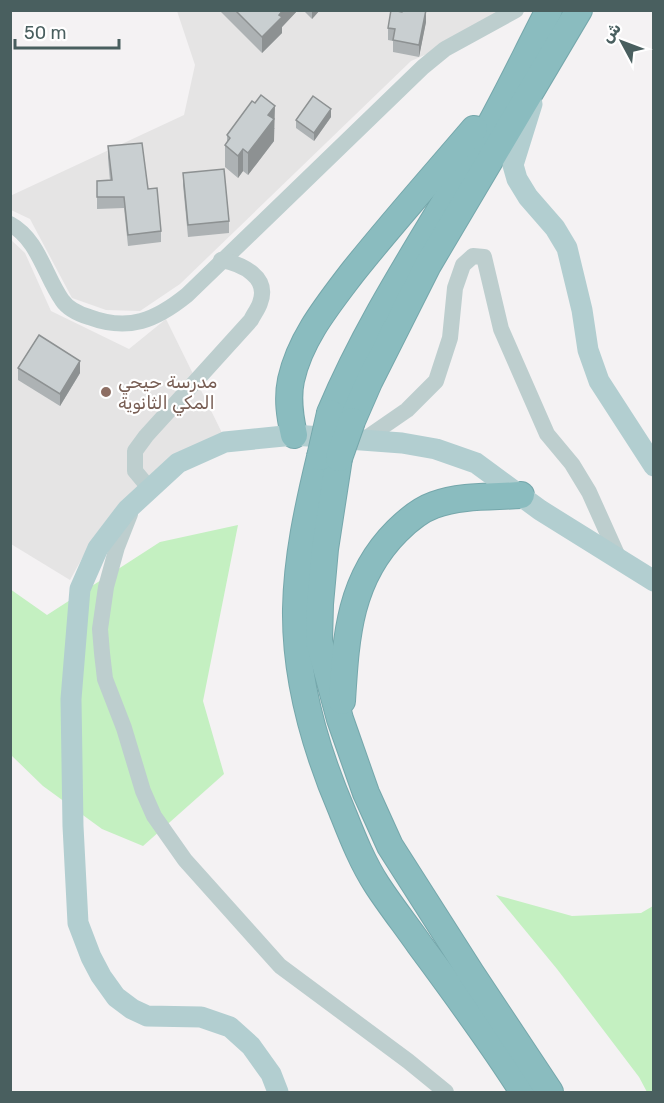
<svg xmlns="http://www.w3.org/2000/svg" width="664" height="1103" font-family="Rubik,'Noto Sans Arabic',sans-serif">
<rect width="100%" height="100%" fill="#f4f2f3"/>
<g fill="#e5e4e4">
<path d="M177,11H525L411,61L180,284L140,311L106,310L72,298L30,219L11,210L10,196L184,115L195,65Z"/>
<path d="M10,239L25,253L51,311L129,349L166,319L223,435L90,544L70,580L11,544Z"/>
</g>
<g fill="#c4f0c1">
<path d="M238,525L203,701L224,774L143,846L102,829L43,786L11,755L10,589L47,615L160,542Z"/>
<path d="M496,895L572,916L641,913L653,906V1092H647L639,1077L557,969Z"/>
</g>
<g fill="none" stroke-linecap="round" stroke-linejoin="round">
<g stroke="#75a7ab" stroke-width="28">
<g id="highway">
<path d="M330,413C368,322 423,240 473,155C501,108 524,58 549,10"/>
<path d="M352,421L369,382L428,265L579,10"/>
<path d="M294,435C290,417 287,399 291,380C300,339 327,306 352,273C391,224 433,177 474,129"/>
<path d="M320,457C308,507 297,557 296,609C295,677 315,748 342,811C352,836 362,862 377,885C390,905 405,924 419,944C455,993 491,1041 523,1092"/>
<path d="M339,458L325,549L320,604L319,641L340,719L366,793L390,846L471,973L550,1092"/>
<path d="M342,701C346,637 349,579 397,531C408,520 420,510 434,505C461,495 493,497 521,495"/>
</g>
</g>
<g stroke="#bdcece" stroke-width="16">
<path d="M10,224C38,239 45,276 62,300C68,309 79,314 89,317C129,332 156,320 187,295L423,67L445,49L516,10"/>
<path d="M365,439L407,410L436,381L450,338L455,288L463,265L473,256L484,257L501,329L547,434L572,464L589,492L620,561"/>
<path d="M150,489L135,471V451L146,436L251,320C254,314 258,309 260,303C270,277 242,264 221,260"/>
<path d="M130,514L117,547L106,587L100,629L102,653L105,679L124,728L143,791L154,816L185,860L280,966L408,1061L446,1092"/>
</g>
<g stroke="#b2ced0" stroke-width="21">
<path d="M532,104L513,165L517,179L528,197L555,228L567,248L582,310L588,350L599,381L654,466"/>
<path d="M278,1092L271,1074L251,1046L230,1027L201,1017L147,1016L132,1009L116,997L101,976L91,957L78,923L73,826L71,699L80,589L98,548L127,510L178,463L225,442L294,435L402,443L436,449L476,463L540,510L654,581"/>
</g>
<use href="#highway" stroke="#8abcbf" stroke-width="26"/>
<g stroke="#75a7ab" stroke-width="28" stroke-linecap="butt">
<g id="highway-bridge">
<path d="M320,457L330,413"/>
<path d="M339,458L352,421"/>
</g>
</g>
<use href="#highway-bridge" stroke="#8abcbf" stroke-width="26"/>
</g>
<g fill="#adb2b4">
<path d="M219,10H298L282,27V33L262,53Z"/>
<path d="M303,10H320L312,19Z"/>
<path d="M426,22L419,57L393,52V41L388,40V28Z"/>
<path d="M331,117L314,141L296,128V120Z"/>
<path d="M275,128L274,129V141L248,175L243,171L238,178L225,167V145L227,143V135Z"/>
<path d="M108,146L148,189L161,231V242L128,246L124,208L97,209V181H110L108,158Z"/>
<path d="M183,173L229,221V233L188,237L183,185Z"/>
<path d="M18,368L80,373L60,406L18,380Z"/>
</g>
<g fill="#8d9192">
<path d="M283,10H298L282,27V33L262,53V37Z"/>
<path d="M312,10H320L312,19Z"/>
<path d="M426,10V22L419,57V45Z"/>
<path d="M275,106L274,141L248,175V153L268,115Z"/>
<path d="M331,109V117L314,141V133Z"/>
<path d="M243,149V171L238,178V156Z"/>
<path d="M80,361V373L60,406V394Z"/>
</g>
<g fill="#c9cfd1" stroke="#8d9192" stroke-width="1.5">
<path d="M235,10H283L279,15L282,17L262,37Z"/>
<path d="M391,10L402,12L403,10H426L419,45L393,40L395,29L388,28Z"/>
<path d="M261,95L275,106L268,115L274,119L248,153L243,149L238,156L225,145L230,138L227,135L252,101L255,103Z"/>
<path d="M313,96L331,109L314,133L296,120Z"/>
<path d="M142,143L148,189L157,188L161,231L128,235L124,197H97V181L112,180L108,146Z"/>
<path d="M224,169L229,221L188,225L183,173Z"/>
<path d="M39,335L80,361L60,394L18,368Z"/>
</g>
<circle fill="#8d6e63" stroke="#fff" stroke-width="2" cx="106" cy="392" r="6"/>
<g text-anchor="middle" stroke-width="4.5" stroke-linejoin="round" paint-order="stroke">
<g font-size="18" fill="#785e54" stroke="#fff" text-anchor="start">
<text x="118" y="388">مدرسة حيحي<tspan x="118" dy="21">المكي الثانوية</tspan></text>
</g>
</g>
<rect width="664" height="1103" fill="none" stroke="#495f5f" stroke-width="24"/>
<g transform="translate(622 42) rotate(311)" stroke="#ffffff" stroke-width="4.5" paint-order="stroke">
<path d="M0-4.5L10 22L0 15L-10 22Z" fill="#495f5f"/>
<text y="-9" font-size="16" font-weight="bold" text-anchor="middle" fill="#495f5f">ش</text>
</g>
<path d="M15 39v9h104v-9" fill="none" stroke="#495f5f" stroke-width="3"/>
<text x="24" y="39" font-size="18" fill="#495f5f" stroke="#ffffff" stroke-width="4.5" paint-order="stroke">50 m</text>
</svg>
